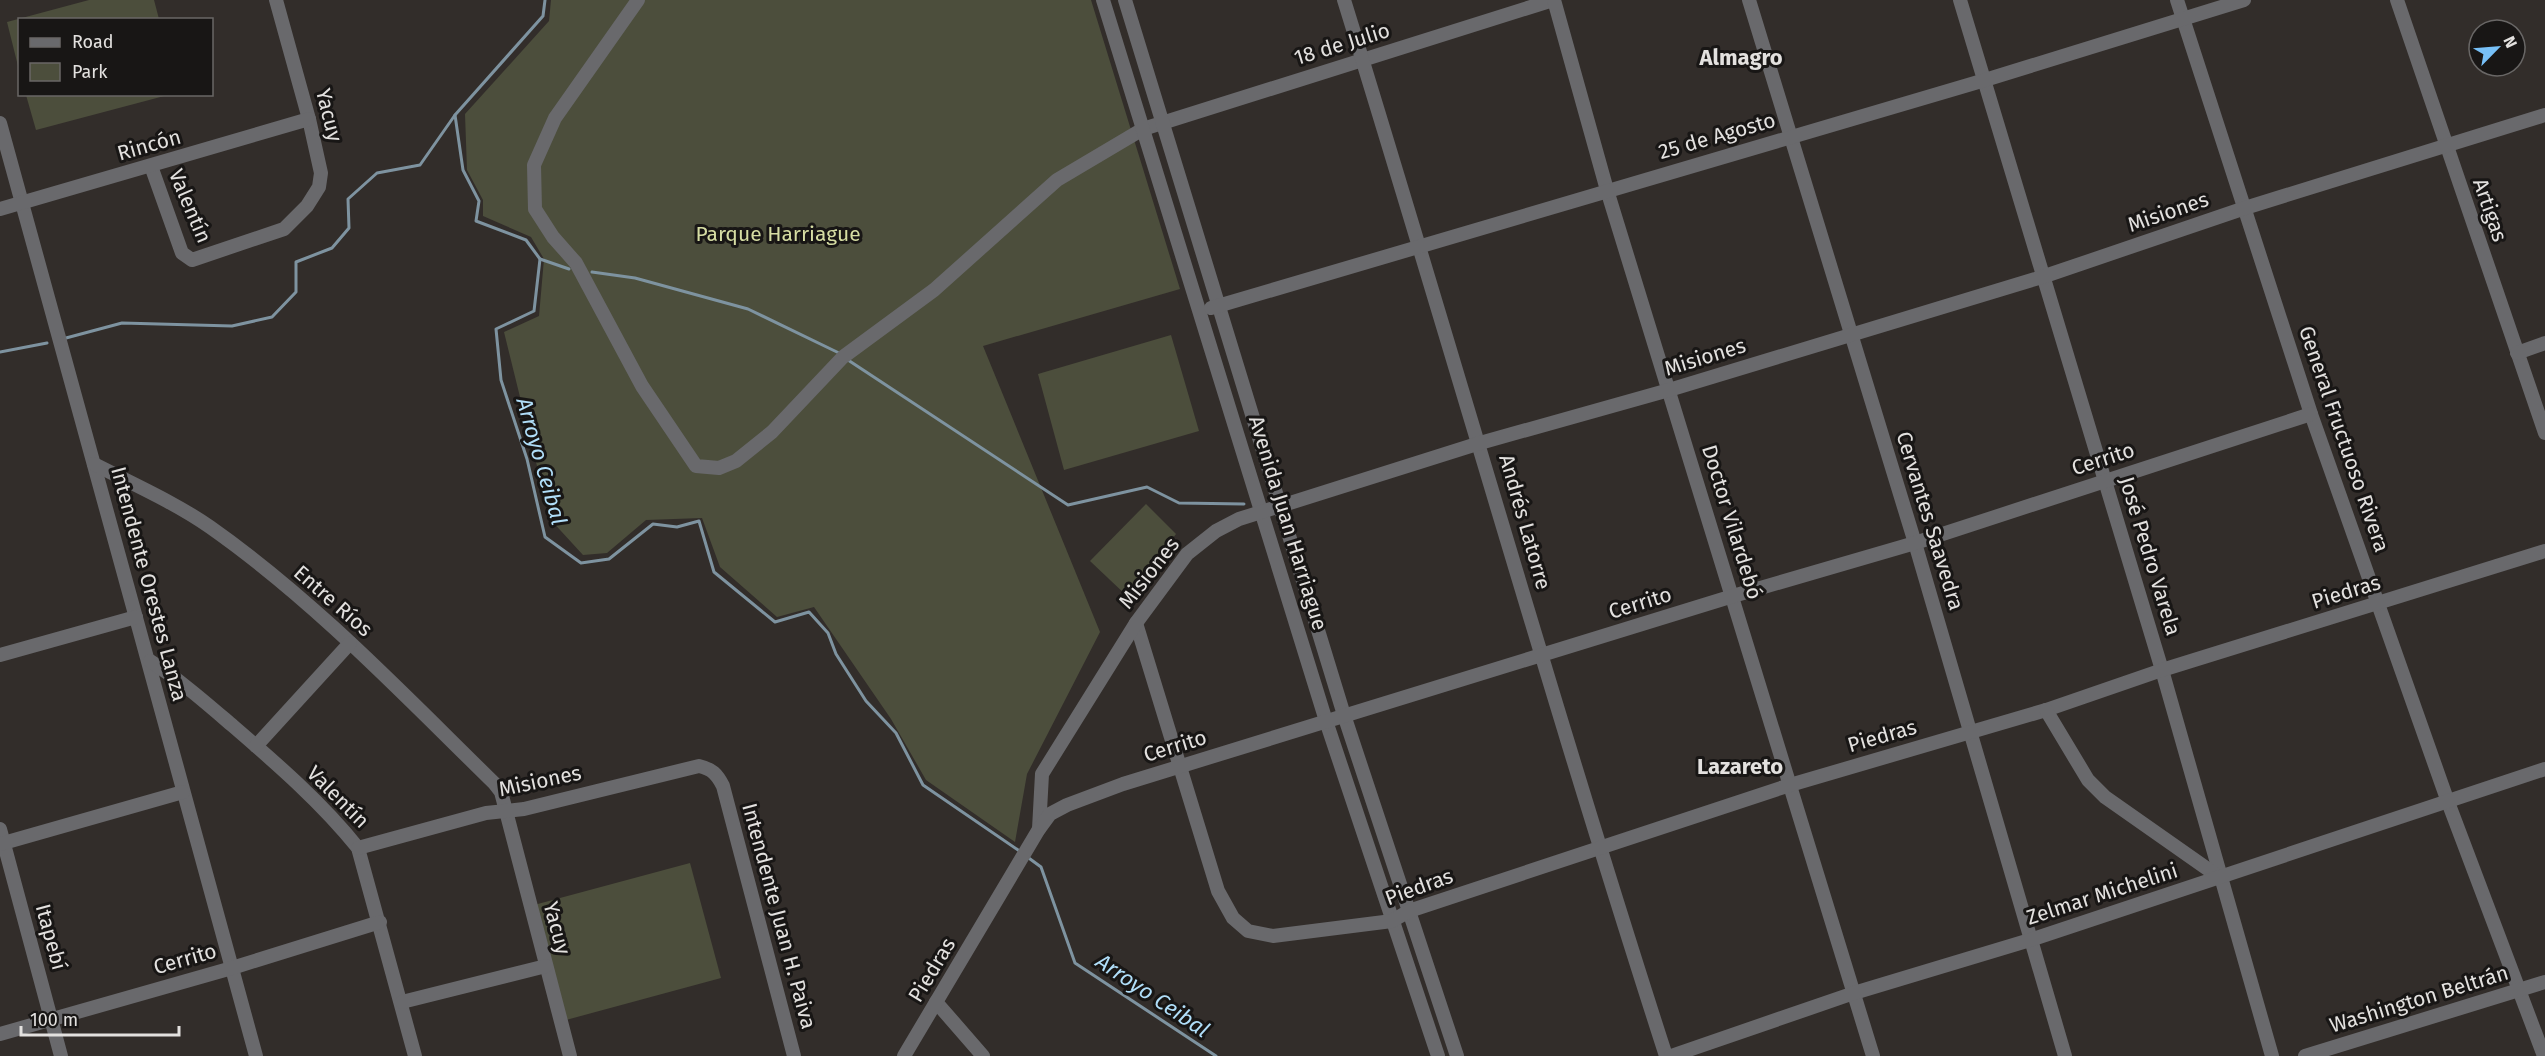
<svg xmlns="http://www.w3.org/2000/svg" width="2545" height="1056" font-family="'Fira Sans',sans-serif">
<rect width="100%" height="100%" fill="#322d2a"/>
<g fill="#4c4e3c">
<path d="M89,0H154L159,19L20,20L19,70L7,22Z"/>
<path d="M551,0H1091L1180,289L983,346L1100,632L1027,774L1015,842L926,780L891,719L814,607L777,617L720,567L702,518L646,520L607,553L583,555L550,519L504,332L539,316L544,259L531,237L483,216V200L467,170L465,114L549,21Z"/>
<path d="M26,95V94L168,95L36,130Z"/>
<path d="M1171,335L1199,431L1064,470L1038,374Z"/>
<path d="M1146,504L1176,534L1127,596L1090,561Z"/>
<path d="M690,863L721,978L566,1020L534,905Z"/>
</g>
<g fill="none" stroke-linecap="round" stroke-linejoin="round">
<g stroke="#7e93a0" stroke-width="3">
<path d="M545,0L543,16L455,115L463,170L479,201L476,221L526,240L540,259L534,311L496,329L501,380L527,459L545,537L581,563L609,559L653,524L677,527L699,521L714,572L775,622L809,612L828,633L836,654L866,701L896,733L923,785L1021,852"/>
<path d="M540,259L569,269"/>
<path d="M592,272L635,278L748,309L839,353"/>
<path d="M66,338L122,323L232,326L272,317L296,292V262L332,248L349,228L348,199L377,173L420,165L455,115"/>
<path d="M0,352L47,343"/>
<path d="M848,360L1068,505L1147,487L1179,503L1244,504"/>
<path d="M1026,856L1041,867L1075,963L1216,1056"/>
</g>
<g stroke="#69696c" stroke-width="14">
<path d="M638,0L555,118L534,165L535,209L553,237L576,263L642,386L696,466L719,468L736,461L772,432L843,357L934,290L1057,180L1143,129L1553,0"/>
<path d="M1103,0L1326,721L1438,1056"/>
<path d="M1125,0L1344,715L1457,1056"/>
<path d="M1344,0C1453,352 1553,706 1666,1056"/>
<path d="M1554,0L1607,190L1873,1056"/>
<path d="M1749,0L1915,543L2065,1056"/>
<path d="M1960,0L2162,670L2272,1056"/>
<path d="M2177,0L2311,414L2448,802L2544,1056"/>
<path d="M2397,0L2545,433"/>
<path d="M0,123C88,434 169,745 256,1056"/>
<path d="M151,166L182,253L192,260L284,229L307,206L319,187L321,173L309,119L276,0"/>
<path d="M0,209L309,119"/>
<path d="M1211,308L1985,80L2244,0"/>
<path d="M2517,353L2545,343"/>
<path d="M94,464C133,484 174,502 210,527C314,600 403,694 494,783L501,792L570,1056"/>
<path d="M1136,623L1218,891L1233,918L1248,931L1273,936L1392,921L1409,911L1790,785L2046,710L2162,670L2545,551"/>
<path d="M0,655L136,617"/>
<path d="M150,661C180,680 206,703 233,726C277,764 322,803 358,848L415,1056"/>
<path d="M2046,710L2088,780L2105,797L2219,877"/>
<path d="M256,746L350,643"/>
<path d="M0,829L61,1056"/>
<path d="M1039,829L1042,774L1136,623L1187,554L1216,531L1239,519L1480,443L1669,390L2042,277L2245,208L2545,115"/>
<path d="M0,844L183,792"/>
<path d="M358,848L486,813L524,809L699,766C712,769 717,774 723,786L794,1056"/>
<path d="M402,1002L546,966"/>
<path d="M936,1002L983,1056"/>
<path d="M0,1034L232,968L380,922"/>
<path d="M904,1056L1039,829L1050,814L1067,805L1123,784L1733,596L1915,543L2311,414"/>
<path d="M1671,1056L1854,993L2030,940L2545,769"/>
<path d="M2305,1056L2545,982"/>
</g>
</g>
<g text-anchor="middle" stroke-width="6" stroke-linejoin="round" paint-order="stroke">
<g font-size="21" fill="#e3e1df" stroke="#181615">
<text transform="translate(1342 44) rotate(-17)" y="7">18 de Julio</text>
<text transform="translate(329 115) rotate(76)" y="7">Yacuy</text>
<text transform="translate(1717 136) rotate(-16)" y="7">25 de Agosto</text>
<text transform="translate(149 145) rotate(-16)" y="7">Rincón</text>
<text transform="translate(190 206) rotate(67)" y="7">Valentín</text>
<text transform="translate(2490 210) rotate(71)" y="7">Artigas</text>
<text transform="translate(2168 212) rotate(-19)" y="7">Misiones</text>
<text transform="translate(1705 357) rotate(-17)" y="7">Misiones</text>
<text transform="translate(2344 439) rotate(71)" y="7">General Fructuoso Rivera</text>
<text transform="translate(2103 459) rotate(-18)" y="7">Cerrito</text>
<text transform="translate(1930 521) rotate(73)" y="7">Cervantes Saavedra</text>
<text transform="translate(1525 522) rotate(74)" y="7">Andrés Latorre</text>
<text transform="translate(1732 522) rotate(73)" y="7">Doctor Vilardebó</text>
<text transform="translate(1288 523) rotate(73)" y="7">Avenida Juan Harriague</text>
<text transform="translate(2150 556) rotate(73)" y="7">José Pedro Varela</text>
<text transform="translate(1149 573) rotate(-52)" y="7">Misiones</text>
<text transform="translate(149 584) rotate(75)" y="7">Intendente Orestes Lanza</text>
<text transform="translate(2346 592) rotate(-17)" y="7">Piedras</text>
<text transform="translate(333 601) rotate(41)" y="7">Entre Ríos</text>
<text transform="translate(1640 603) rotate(-17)" y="7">Cerrito</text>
<text transform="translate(1882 736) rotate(-16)" y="7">Piedras</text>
<text transform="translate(1175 746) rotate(-17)" y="7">Cerrito</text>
<text transform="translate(540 781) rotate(-12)" y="7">Misiones</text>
<text transform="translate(338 797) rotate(45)" y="7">Valentín</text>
<text transform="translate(1419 887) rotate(-20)" y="7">Piedras</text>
<text transform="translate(2102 894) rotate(-18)" y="7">Zelmar Michelini</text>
<text transform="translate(779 916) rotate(75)" y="7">Intendente Juan H. Paiva</text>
<text transform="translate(557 928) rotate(75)" y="7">Yacuy</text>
<text transform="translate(51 937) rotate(75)" y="7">Itapebí</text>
<text transform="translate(185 959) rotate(-16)" y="7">Cerrito</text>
<text transform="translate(932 970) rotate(-59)" y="7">Piedras</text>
<text transform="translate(2419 999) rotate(-17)" y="7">Washington Beltrán</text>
</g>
<g font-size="21" fill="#d6dda3" stroke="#181615">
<text x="778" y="241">Parque Harriague</text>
</g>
<g font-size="22" font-weight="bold" fill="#e3e1df" stroke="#181615">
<text x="1741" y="65">Almagro</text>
<text x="1740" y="774">Lazareto</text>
</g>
<g font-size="22" font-style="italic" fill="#b0def9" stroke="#181615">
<text transform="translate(542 461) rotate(74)" y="8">Arroyo Ceibal</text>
<text transform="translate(1153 995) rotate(34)" y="8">Arroyo Ceibal</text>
</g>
</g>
<rect x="18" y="18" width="195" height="78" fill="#181615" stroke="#696766" stroke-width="1.5"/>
<rect x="30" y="38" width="30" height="9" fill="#69696c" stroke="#696766" stroke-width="1.5"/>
<text x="72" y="48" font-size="18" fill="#e3e1df">Road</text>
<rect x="30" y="63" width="30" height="18" fill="#4c4e3c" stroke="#696766" stroke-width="1.5"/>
<text x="72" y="78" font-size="18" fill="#e3e1df">Park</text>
<g transform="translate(2497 48) rotate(65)"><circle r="28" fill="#181615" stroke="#696766" stroke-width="1.5"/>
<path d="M0-4.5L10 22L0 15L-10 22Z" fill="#77c0f7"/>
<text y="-9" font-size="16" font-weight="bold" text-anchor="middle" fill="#e3e1df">N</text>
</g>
<path d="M21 1026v9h158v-9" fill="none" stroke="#e3e1df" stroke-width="3"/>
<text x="30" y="1026" font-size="18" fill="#e3e1df" stroke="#181615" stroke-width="4.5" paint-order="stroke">100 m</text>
</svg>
